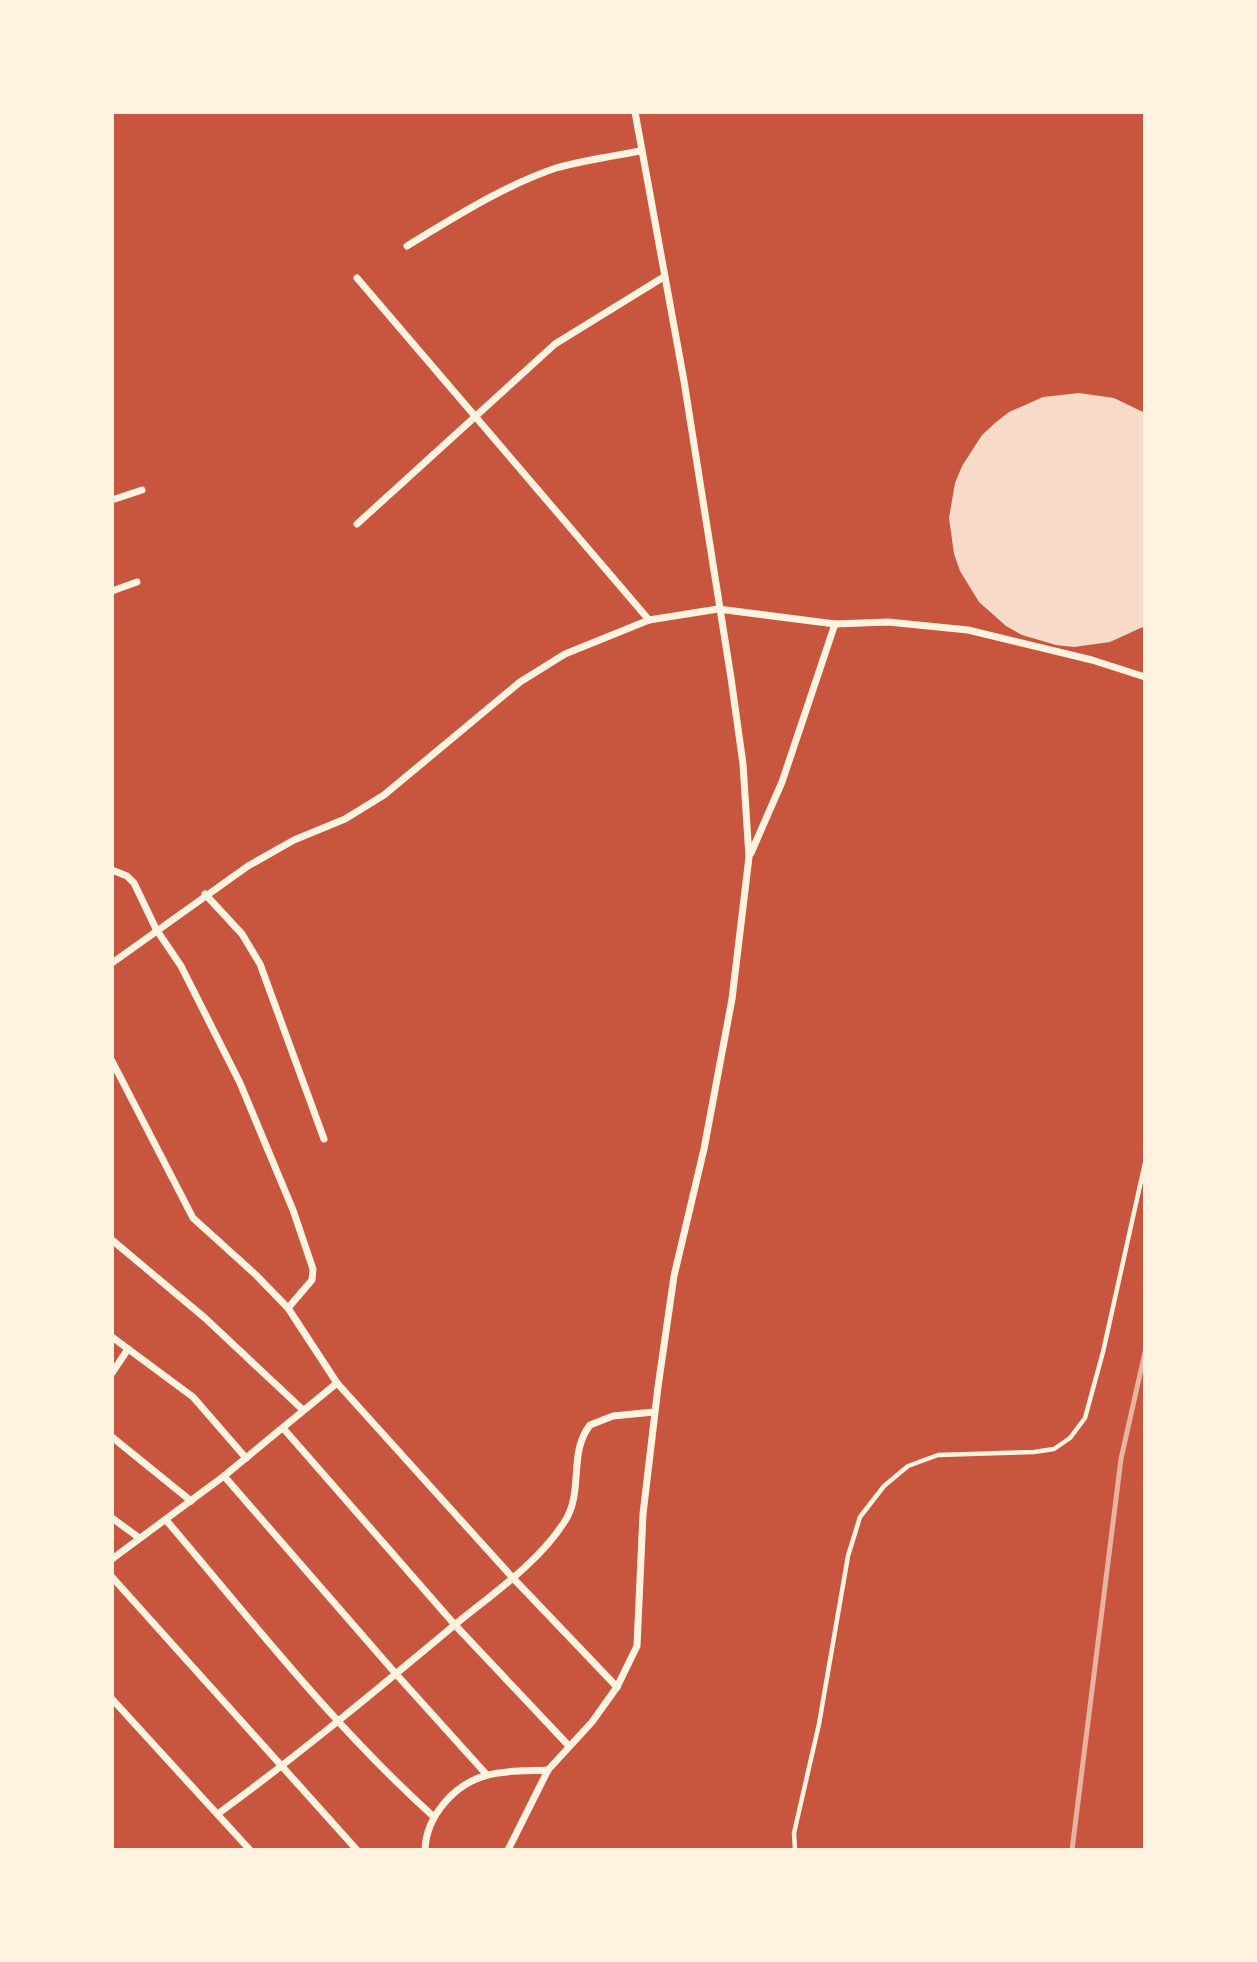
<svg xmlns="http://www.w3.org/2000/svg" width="1257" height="1962" font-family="'Open Sans',sans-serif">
<rect width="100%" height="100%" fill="#c8553d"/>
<path fill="#f7dbc8" d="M1079,393L1114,398L1145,413V626L1110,642L1074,647L1056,645L1022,635L1006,626L979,602L960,571L954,554L949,518L955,483L962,466L982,435L995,423L1009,412L1043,397Z"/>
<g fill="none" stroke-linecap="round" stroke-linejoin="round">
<path stroke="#fff3e0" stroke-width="4.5" d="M795,1850L794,1833L819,1724L848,1556L860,1517L884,1486L908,1466L938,1455L1034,1452L1054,1449L1070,1438L1085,1418L1103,1352L1145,1163"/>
<g stroke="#fff3e0" stroke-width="7">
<path d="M407,246C455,217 503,186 556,168C584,160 613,156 641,151"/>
<path d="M357,278L649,620"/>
<path d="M112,500L142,490"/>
<path d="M357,524L555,344L662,278"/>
<path d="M112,591L137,582"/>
<path d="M751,853L782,782L835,624"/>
<path d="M112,870L127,876L134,883L156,929L181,966L240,1083L293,1210L313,1269L312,1280L288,1308"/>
<path d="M205,894L242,934L260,964L324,1139"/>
<path d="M112,963L248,866L294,840L345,819L384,795L520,682L565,654L649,620L718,609L835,624L888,622L968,630L1092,660L1145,677"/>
<path d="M112,1061L193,1218L256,1275L288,1308L337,1383L512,1577L617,1687"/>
<path d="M112,1240L205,1318L302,1409"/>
<path d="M112,1337L193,1397L246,1458"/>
<path d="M112,1373L128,1349"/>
<path d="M283,1428L455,1625L569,1746"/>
<path d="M112,1437L191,1501"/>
<path d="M224,1476L396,1674L487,1775"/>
<path d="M112,1518L138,1537"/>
<path d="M166,1520C252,1621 335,1728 434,1817"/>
<path d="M112,1559L224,1476L337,1383"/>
<path d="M112,1577L357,1850"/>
<path d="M112,1699L250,1850"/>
<path d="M219,1813C301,1753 379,1688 457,1623C494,1593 539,1562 565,1521C584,1491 568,1453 590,1425L613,1416L654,1412"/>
<path d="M425,1850C426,1816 455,1783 488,1775C506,1770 529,1771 548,1770"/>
<path d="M508,1850L548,1770L592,1722L617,1687L637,1646L643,1514L658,1387L674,1276L704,1149L732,999L749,857L743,764L731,678L684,381L635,112"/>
</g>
<path stroke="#e9b49f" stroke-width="5" d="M1072,1850L1121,1459L1145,1352"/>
</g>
<rect width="1257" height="1962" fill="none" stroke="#fff3e0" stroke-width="228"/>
</svg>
